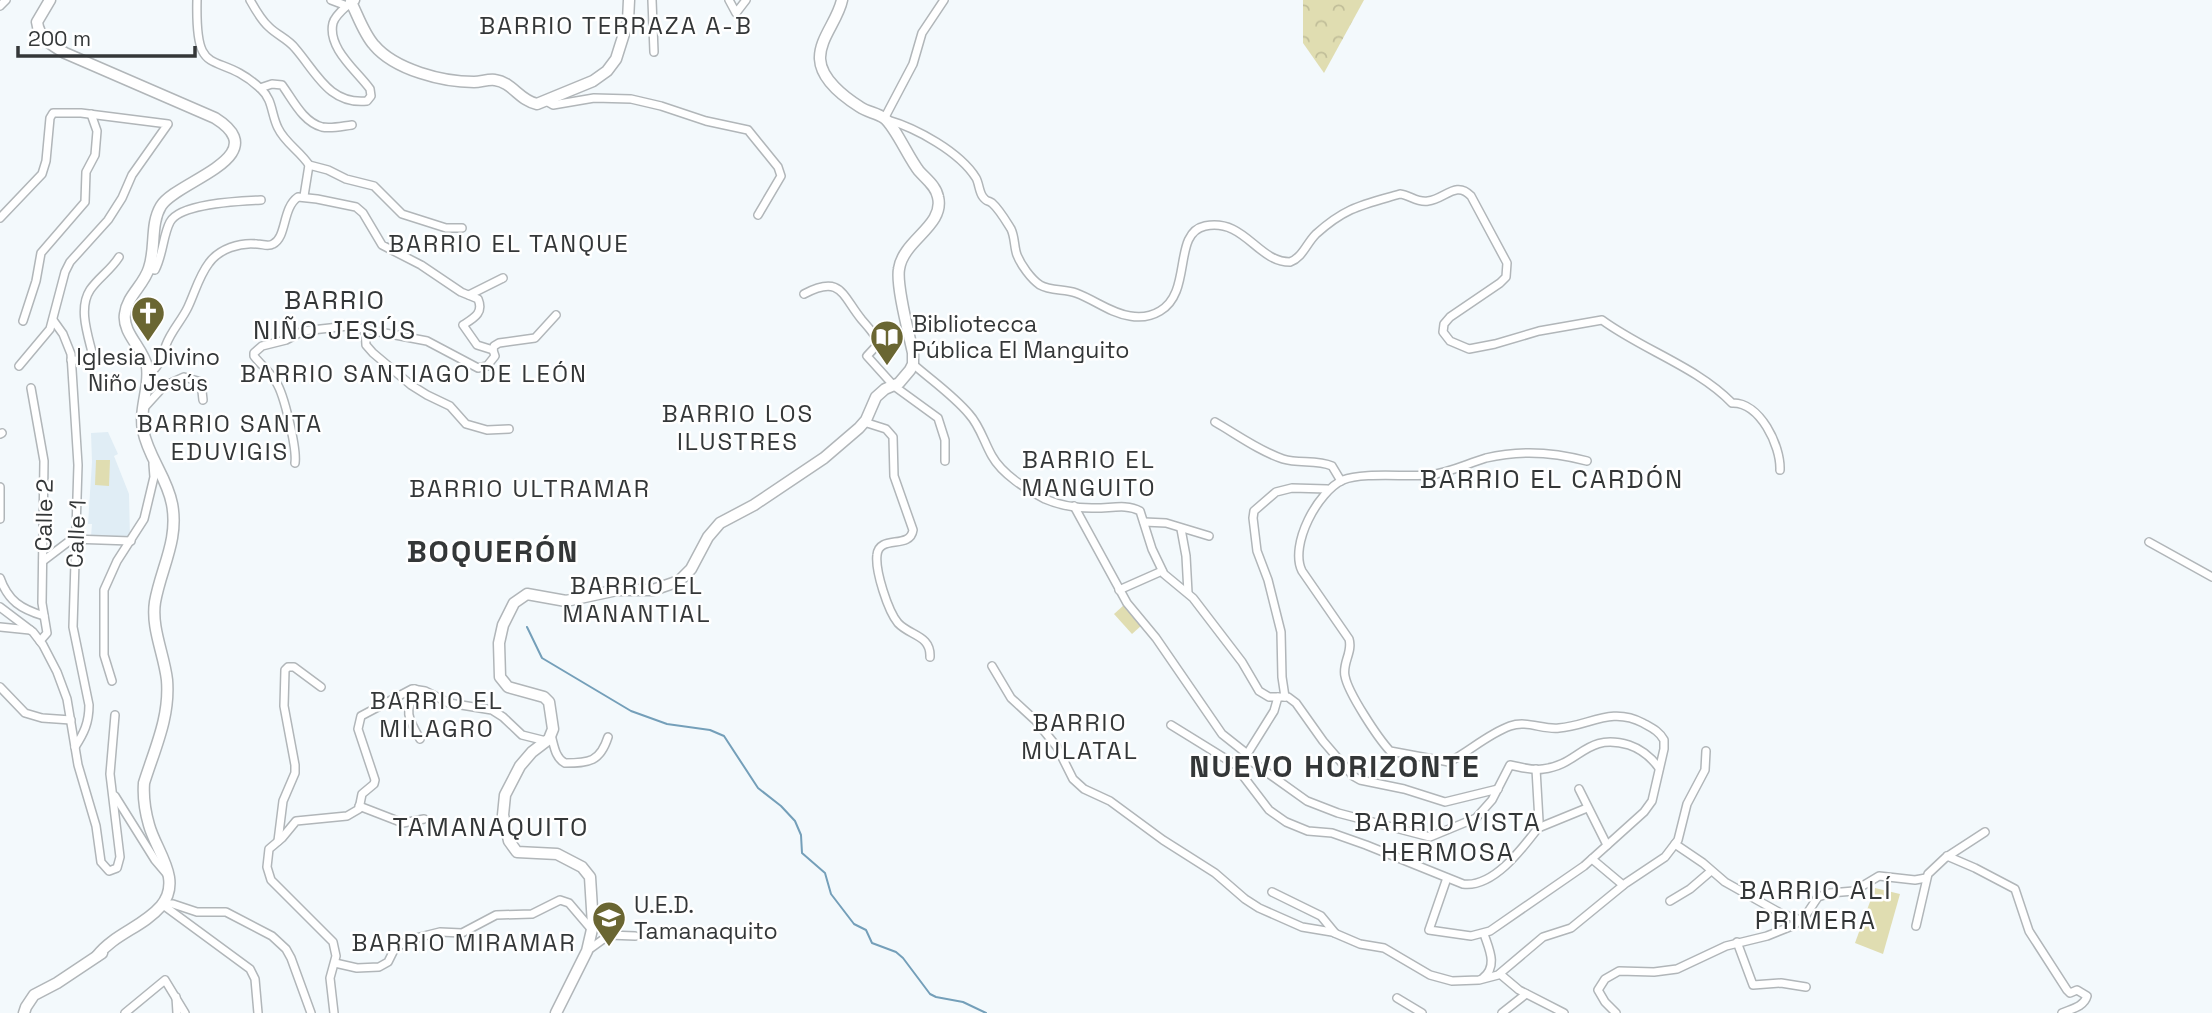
<svg xmlns="http://www.w3.org/2000/svg" width="2212" height="1013" font-family="'Space Grotesk',sans-serif">
<defs>
<pattern id="park-crowns" width="20" height="18" patternUnits="userSpaceOnUse" patternTransform="scale(1.75)"><rect width="20" height="18" fill="#e0ddb1"/><path d="M2 6a3 3 0 1 1 6 0M12 15a3 3 0 1 1 6 0" fill="none" stroke="#c1be99"/></pattern>
</defs>
<rect width="100%" height="100%" fill="#f3f9fc"/>
<path fill="#e0edf5" d="M108,432L118,454L114,456L129,494L130,538L91,536L92,524H88L92,462L91,433Z"/>
<g fill="#e0ddb1">
<path d="M96,460H110L109,486L95,485Z"/>
<path d="M1124,605L1142,625L1132,634L1114,614Z"/>
<path d="M1875,888L1900,894L1883,954L1855,943Z"/>
</g>
<path fill="url(#park-crowns)" d="M1303,0H1364L1324,73L1303,43Z"/>
<g fill="none" stroke-linecap="round" stroke-linejoin="round">
<path stroke="#749fb9" stroke-width="2" d="M527,627L542,658L631,711L667,724L710,730L724,736L758,788L781,806L795,821L801,835L802,853L825,873L831,894L854,924L866,930L872,943L896,952L903,958L930,994L936,997L963,1002L986,1013"/>
<g stroke="#b1b6b9" stroke-width="10">
<g id="street">
<path d="M197,0C195,85 216,47 261,89C273,100 271,114 278,128C285,143 300,151 309,165L304,196"/>
<path d="M250,0C255,9 261,20 269,27C277,35 288,39 295,48C316,72 329,105 367,101L371,96L370,89C357,71 327,48 333,23C335,15 346,7 351,2"/>
<path d="M331,0L347,6"/>
<path d="M652,0L654,52"/>
<path d="M729,0L736,13L746,0"/>
<path d="M0,6L6,0"/>
<path d="M260,88L272,84L282,85C293,100 303,122 322,127C331,129 343,126 352,125"/>
<path d="M546,101L553,105L594,98L631,99L661,106L706,121L748,130L778,167L781,176L758,215"/>
<path d="M884,119L913,64L922,33L944,0"/>
<path d="M888,120C916,128 960,152 976,178C979,183 979,192 983,197C988,203 986,199 992,203C999,209 1006,221 1011,229C1015,237 1014,247 1017,255C1021,265 1031,279 1040,285C1050,291 1065,289 1076,293C1095,300 1110,313 1130,316C1141,318 1150,317 1160,311C1193,292 1172,233 1205,226C1245,218 1257,262 1290,262C1303,257 1306,244 1316,234C1346,207 1362,205 1400,194C1410,195 1417,203 1428,201C1445,199 1456,180 1471,196L1507,263L1506,277L1500,283L1450,317L1444,324L1443,332L1450,341L1469,349L1495,344L1539,331L1602,320C1643,350 1697,367 1732,403C1760,402 1781,446 1780,470"/>
<path d="M309,165L328,170L346,179L374,186L402,214L446,228H462"/>
<path d="M0,218L42,174L46,161L50,118L53,113H81L168,124L132,175L122,198L108,220L70,262L65,272L50,329L19,366"/>
<path d="M149,269L155,270C163,255 163,235 170,222C180,203 241,201 261,200"/>
<path d="M804,294C842,274 842,296 862,320C869,328 874,333 879,343L867,356L894,386L938,418L945,440V461"/>
<path d="M469,295L503,278"/>
<path d="M53,320L63,334L71,354L78,465L73,627L89,705C89,723 84,733 75,747"/>
<path d="M23,321L36,281L41,253L85,202L86,172L95,155L97,131L91,114"/>
<path d="M365,328L366,345L373,353L411,385L427,395L450,406L466,424L487,430L509,429"/>
<path d="M493,350L494,346L499,343L535,338L556,315"/>
<path d="M71,360L97,361"/>
<path d="M94,361C90,340 77,310 90,290C98,278 111,270 119,257"/>
<path d="M913,364C931,380 953,395 969,414C980,426 984,442 992,456C1002,474 1027,490 1045,499C1059,505 1077,508 1092,508C1108,509 1126,503 1140,511L1152,549L1164,574L1193,598L1242,662L1259,691L1269,697H1288L1296,703L1323,741L1353,776L1360,780L1404,789L1445,802L1498,789"/>
<path d="M147,376C160,366 161,359 166,345C171,331 182,320 188,307C195,292 199,276 209,263C219,249 240,242 257,244C263,244 268,247 273,244C287,237 282,208 298,197L317,199L356,207L363,213L382,245L421,265L461,292L478,299C484,313 474,318 463,325L477,345L493,350L495,356L487,366L478,368L427,341L348,326L303,331L286,340L262,346L254,353V356C261,365 270,372 276,382C284,394 297,448 295,463"/>
<path d="M31,388L44,461L42,603L47,633L40,641"/>
<path d="M144,408L164,386L184,377L201,382L203,400"/>
<path d="M864,422L886,429L893,437L894,476L913,530C910,550 879,534 877,555C875,571 888,611 898,623C910,636 931,635 930,657"/>
<path d="M1215,422C1236,434 1259,451 1283,459C1299,464 1317,459 1332,466L1341,481"/>
<path d="M0,434L2,433"/>
<path d="M0,487V519"/>
<path d="M1074,506L1127,603L1156,638L1222,734L1246,753"/>
<path d="M1144,522L1166,523L1209,536"/>
<path d="M1181,529L1186,556L1188,593"/>
<path d="M2149,542L2212,577"/>
<path d="M43,561L72,539L131,541"/>
<path d="M0,578C8,601 21,609 44,616"/>
<path d="M1119,590L1162,571"/>
<path d="M0,607L33,632L43,645L57,672L67,699L78,765L96,826L101,862L109,871L117,868L120,857L110,774L115,715"/>
<path d="M0,627L30,630"/>
<path d="M992,666L1011,698L1036,721L1057,747L1073,779L1084,789L1110,801L1163,840L1215,873L1245,899L1259,908L1302,927L1332,932L1360,944L1384,948L1430,975L1452,981L1479,980L1498,975L1543,937L1571,928L1626,883L1665,857L1678,840L1687,804L1705,770L1706,751"/>
<path d="M112,681L104,655V590L117,561L144,519L154,477L153,464"/>
<path d="M0,687L25,713L42,718L71,720"/>
<path d="M415,689C405,712 407,717 420,739"/>
<path d="M1278,697L1274,711L1239,767L1240,772L1269,810L1286,822L1308,831L1332,833L1366,845L1463,884C1493,888 1522,849 1538,828L1539,821L1536,769"/>
<path d="M1285,697L1282,677L1281,632L1268,580L1257,551L1253,518L1254,511L1276,492L1292,488L1327,489"/>
<path d="M1171,725L1239,767"/>
<path d="M551,735C554,745 555,758 565,763C589,763 600,762 608,737"/>
<path d="M1244,756L1307,801L1338,813L1430,837L1476,818L1492,800L1510,765C1521,767 1532,771 1543,769C1580,765 1585,732 1629,745C1641,749 1651,757 1659,768"/>
<path d="M1579,789L1607,845"/>
<path d="M115,796L155,860L166,873"/>
<path d="M359,806L403,823L424,819"/>
<path d="M1538,828L1587,808"/>
<path d="M278,841L283,801L295,773V765L284,706L285,670L288,667H294L321,687"/>
<path d="M1675,844L1703,863L1725,882L1782,914L1801,920"/>
<path d="M1947,856L1975,868L2015,889L2029,931L2067,990L2070,993L2077,990L2087,996C2084,1007 2071,1009 2062,1013"/>
<path d="M1592,859L1623,885"/>
<path d="M1447,878L1429,930L1471,936L1490,931L1584,866L1644,812L1652,801L1664,749V740C1659,731 1652,728 1643,723C1611,706 1589,726 1559,728C1543,730 1527,720 1510,726C1488,734 1470,751 1449,762L1390,751C1378,738 1348,693 1345,676C1342,663 1353,652 1349,639L1302,571C1289,545 1318,491 1343,480C1362,472 1406,477 1429,475C1449,473 1466,464 1486,458C1519,450 1554,452 1587,461"/>
<path d="M1272,892L1321,916L1335,933"/>
<path d="M1670,901L1690,889L1711,871"/>
<path d="M162,904H173L197,912H226L272,936L286,949L291,958L311,1013"/>
<path d="M163,905L250,969L255,979L258,1013"/>
<path d="M1916,926L1928,874L1945,858L1985,832"/>
<path d="M1737,942L1753,985L1781,983L1806,987"/>
<path d="M587,951L609,935L635,936"/>
<path d="M335,963L357,968L379,967L388,962L395,948L412,939L440,932L462,933L496,915L532,914L560,900L569,903L592,930"/>
<path d="M1500,974L1519,990L1564,1013"/>
<path d="M1483,978C1498,966 1489,949 1484,934"/>
<path d="M176,997L177,1013"/>
<path d="M1397,998L1422,1013"/>
<path d="M125,1013L165,980L185,1013"/>
<path d="M334,1013L330,978L336,956L333,942L271,880L267,867L269,849L282,838L296,821L347,816L359,809L362,794L374,784L375,780L358,729L361,716L412,689L425,691L449,703L492,710L503,717L522,735L546,741"/>
<path d="M1502,1013L1526,994"/>
<path d="M1616,1013L1605,1002L1598,990L1605,979L1619,971L1654,972L1677,969L1726,946L1767,936L1792,926L1804,918L1818,897L1830,893L1854,891L1879,876L1915,880L1926,878"/>
</g>
</g>
<g stroke="#b1b6b9" stroke-width="13">
<g id="secondary">
<path d="M50,0L37,22C39,38 51,45 65,53L215,118C277,157 176,181 161,206C150,224 156,248 149,268C144,285 127,296 125,314C122,333 144,349 147,367C150,387 139,408 143,430C148,457 167,477 172,504C179,540 161,568 155,602C151,628 164,654 167,680C170,717 155,748 144,783C143,797 145,811 149,825C156,851 183,880 161,906C143,927 114,934 97,956"/>
<path d="M354,0L351,2C358,16 364,34 374,45C395,70 443,82 474,82C481,82 488,79 495,80C512,82 520,101 537,104L593,81L607,71L616,59L628,21L629,0"/>
<path d="M24,1013L26,1007L34,995L57,983L102,953"/>
<path d="M556,1013L587,951L593,925L590,877L582,867L557,854L517,852L509,841L503,815L505,795L520,766L532,752L549,739L553,729L549,702L544,697L508,687L500,677L499,643L503,625L514,603L527,594L566,601L617,590H653L679,581L691,569L708,537L720,523L754,505L824,458L859,428L866,420L876,397L885,389L899,383L910,370L913,364V353C909,334 896,286 899,269C903,240 945,226 938,197C936,186 926,179 919,171C909,159 895,126 884,118C877,113 867,112 860,107C844,97 821,79 820,59C819,39 838,20 842,0"/>
</g>
</g>
<use href="#street" stroke="#fff" stroke-width="7"/>
<use href="#secondary" stroke="#fff" stroke-width="10"/>
</g>
<defs>
<g id="church-pin" transform="scale(1.75)"><path d="M0 17L-7.5 6A9.5 9.5 0 1 1 7.5 6Z" fill="#6a6632" stroke="#fff"/><path d="M-1.2-6h2.4v3.5h3.3v2.4h-3.3V6h-2.4V-.1h-3.3v-2.4h3.3Z" fill="#fff"/></g>
<g id="library-pin" transform="scale(1.75)"><path d="M0 17L-7.5 6A9.5 9.5 0 1 1 7.5 6Z" fill="#6a6632" stroke="#fff"/><path d="M-6-4Q-3-5.5-.7-3.5V5Q-3 3-6 4ZM6-4Q3-5.5 .7-3.5V5Q3 3 6 4Z" fill="#fff"/></g>
<g id="school-pin" transform="scale(1.75)"><path d="M0 17L-7.5 6A9.5 9.5 0 1 1 7.5 6Z" fill="#6a6632" stroke="#fff"/><path d="M0-5L7-2L0 1L-7-2ZM-4 1L0 2.5L4 1V4Q0 6-4 4Z" fill="#fff"/></g>
</defs>
<g fill-rule="evenodd">
<use href="#church-pin" x="148" y="313"/>
<use href="#library-pin" x="887" y="337"/>
<use href="#school-pin" x="609" y="918"/>
</g>
<g text-anchor="middle" stroke-width="5" stroke-linejoin="round" paint-order="stroke">
<g font-size="23" fill="#343738" stroke="#fff" text-anchor="start">
<text x="912" y="332">Bibliotecca<tspan x="912" dy="26">Pública El Manguito</tspan></text>
<text x="148" y="365" text-anchor="middle">Iglesia Divino<tspan x="148" dy="26">Niño Jesús</tspan></text>
<text x="634" y="913">U.E.D.<tspan x="634" dy="26">Tamanaquito</tspan></text>
</g>
<g font-size="23" fill="#343738" stroke="#fff">
<text transform="translate(44 515) rotate(-89)" y="8">Calle 2</text>
<text transform="translate(76 534) rotate(-87)" y="8">Calle 1</text>
</g>
<g font-size="24" letter-spacing="2" fill="#343738" stroke="#fff">
<text x="616" y="34">BARRIO TERRAZA A-B</text>
<text x="509" y="252">BARRIO EL TANQUE</text>
<text x="414" y="382">BARRIO SANTIAGO DE LEÓN</text>
<text x="738" y="422">BARRIO LOS<tspan x="738" dy="28">ILUSTRES</tspan></text>
<text x="230" y="432">BARRIO SANTA<tspan x="230" dy="28">EDUVIGIS</tspan></text>
<text x="1089" y="468">BARRIO EL<tspan x="1089" dy="28">MANGUITO</tspan></text>
<text x="530" y="497">BARRIO ULTRAMAR</text>
<text x="637" y="594">BARRIO EL<tspan x="637" dy="28">MANANTIAL</tspan></text>
<text x="437" y="709">BARRIO EL<tspan x="437" dy="28">MILAGRO</tspan></text>
<text x="1080" y="731">BARRIO<tspan x="1080" dy="28">MULATAL</tspan></text>
<text x="464" y="951">BARRIO MIRAMAR</text>
</g>
<g font-size="26" letter-spacing="2" fill="#343738" stroke="#fff">
<text x="335" y="309">BARRIO<tspan x="335" dy="30">NIÑO JESÚS</tspan></text>
<text x="1552" y="488">BARRIO EL CARDÓN</text>
<text x="1448" y="831">BARRIO VISTA<tspan x="1448" dy="30">HERMOSA</tspan></text>
<text x="491" y="836">TAMANAQUITO</text>
<text x="1816" y="899">BARRIO ALÍ<tspan x="1816" dy="30">PRIMERA</tspan></text>
</g>
<g font-size="30" font-weight="bold" letter-spacing="2" fill="#343738" stroke="#fff">
<text x="493" y="562">BOQUERÓN</text>
<text x="1335" y="777">NUEVO HORIZONTE</text>
</g>
</g>
<path d="M18 46v10h177v-10" fill="none" stroke="#343738" stroke-width="3.5"/>
<text x="28" y="46" font-size="21" fill="#343738" stroke="#ffffff" stroke-width="5" paint-order="stroke">200 m</text>
</svg>
